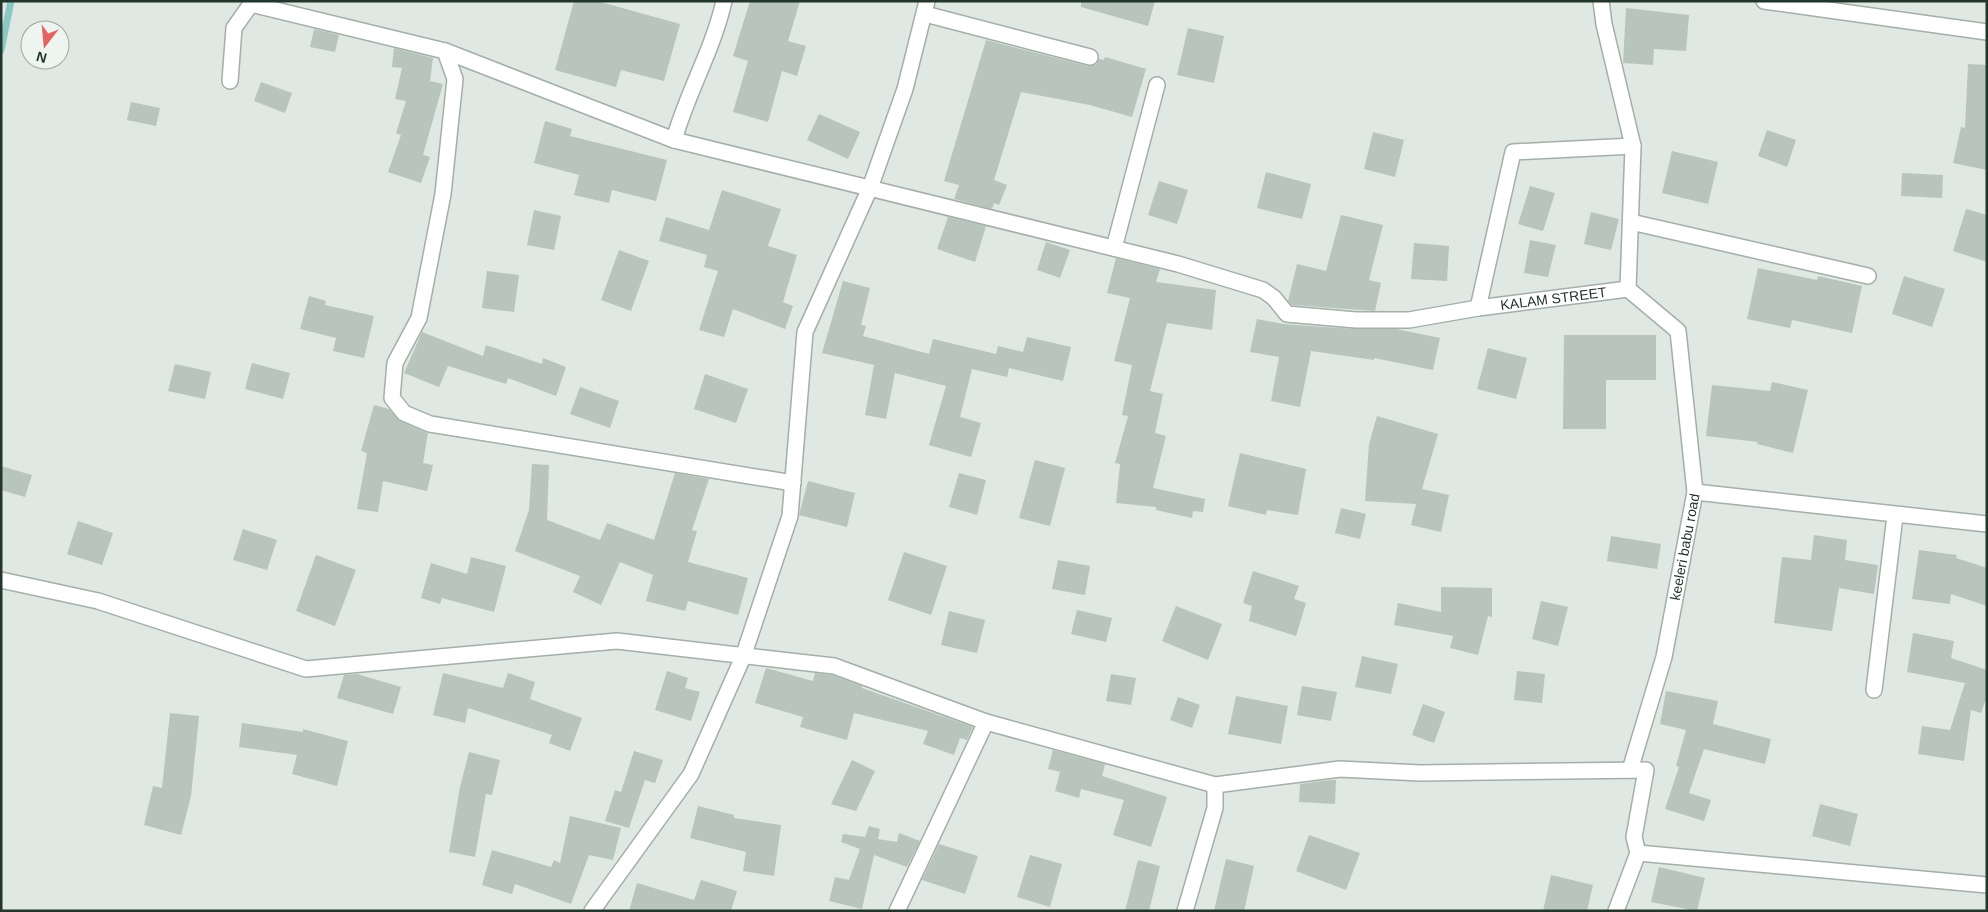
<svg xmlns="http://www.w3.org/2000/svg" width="1988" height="912" font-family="Arial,sans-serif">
<rect width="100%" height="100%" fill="#dfe8e2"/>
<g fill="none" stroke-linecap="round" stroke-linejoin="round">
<path stroke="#8cc8c3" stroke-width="7" d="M1,50L11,1"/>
</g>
<g fill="#b7c5bd">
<path d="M574,1H597L680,24L664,81L621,70L616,87L555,70Z"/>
<path d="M750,1H800L788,41L806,46L797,76L782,71L768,122L733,112L748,61L733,56Z"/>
<path d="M1081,1H1155L1148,26L1081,7Z"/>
<path d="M1626,8L1689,15L1686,51L1654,49L1653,65L1623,63Z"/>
<path d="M1188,28L1224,36L1214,83L1177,75Z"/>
<path d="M314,29L339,35L335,52L310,47Z"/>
<path d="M986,40L1088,66L1096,64L1099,59L1104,60L1105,57L1146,69L1132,117L1090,105L1021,92L994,180L1007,185L999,205L994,203L992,209L954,199L959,185L944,181Z"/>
<path d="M394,48L433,58L430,81L443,84L423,155L430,157L421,183L388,172L401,135L396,133L406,101L395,99L402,68L392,67Z"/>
<path d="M1968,64L1987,65V170L1953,163L1961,127L1965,128Z"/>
<path d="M261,82L292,93L285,113L254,101Z"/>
<path d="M131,102L160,108L156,126L127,120Z"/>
<path d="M819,114L860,132L848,159L807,140Z"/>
<path d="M545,121L572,129L570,136L667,160L656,201L612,190L609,203L574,195L579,175L534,163Z"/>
<path d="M1767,130L1796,140L1787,167L1758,156Z"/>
<path d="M1373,132L1404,140L1395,177L1364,169Z"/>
<path d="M1672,151L1718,162L1708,204L1662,193Z"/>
<path d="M1266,172L1311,184L1302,219L1257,208Z"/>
<path d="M1902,173L1943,175L1942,198L1901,196Z"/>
<path d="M1159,181L1188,190L1177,224L1148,215Z"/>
<path d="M1530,186L1555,193L1543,231L1518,224Z"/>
<path d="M722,190L781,209L768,246L797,255L783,302L793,306L785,329L733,309L724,337L699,330L718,271L704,267L707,255L659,241L666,217L709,230Z"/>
<path d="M1966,209L1987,215V262L1953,251Z"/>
<path d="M534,210L561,216L554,250L527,245Z"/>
<path d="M1591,212L1619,219L1611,250L1584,244Z"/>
<path d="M1341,215L1383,225L1369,280L1381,283L1375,311L1292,305L1288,301L1297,264L1326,271Z"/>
<path d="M948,217L986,226L975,262L937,249Z"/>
<path d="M1530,240L1556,245L1548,277L1524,273Z"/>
<path d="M1046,242L1070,250L1060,278L1037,270Z"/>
<path d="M1414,243L1449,246L1447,281L1411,279Z"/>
<path d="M619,250L649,261L631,311L601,300Z"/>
<path d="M1116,258L1160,269L1156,282L1216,290L1212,330L1167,323L1150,391L1163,394L1155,433L1166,436L1153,488L1205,499L1203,512L1193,511L1192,518L1156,510V507L1116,503L1120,464L1115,463L1128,416L1122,415L1132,365L1114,361L1130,298L1107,293Z"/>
<path d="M1758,268L1817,280L1818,276L1862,286L1852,333L1792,320L1790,328L1747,319Z"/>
<path d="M487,271L519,275L514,312L482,308Z"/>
<path d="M1904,276L1945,289L1932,327L1892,314Z"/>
<path d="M843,281L870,288L861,325L866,326L863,336L929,354L933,339L996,354L998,346L1023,352L1027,337L1071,347L1063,381L1009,368L1007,377L972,369L960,417L981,423L971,457L929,445L946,386L895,373L886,419L865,415L874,365L822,353Z"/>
<path d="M309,296L326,301L325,305L374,316L364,358L333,351L336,338L300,329Z"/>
<path d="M1257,319L1283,324L1355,329H1396L1440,338L1433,370L1374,358V360L1311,351L1300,407L1271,401L1279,357L1250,352Z"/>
<path d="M422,332L483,356L486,345L542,364L543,358L566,367L556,396L508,378L506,384L448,366L439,387L404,373Z"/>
<path d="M1564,335H1656V380H1606V429H1563Z"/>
<path d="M1488,348L1527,358L1516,399L1477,389Z"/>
<path d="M252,363L290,373L283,399L245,389Z"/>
<path d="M175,364L211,372L205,399L168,391Z"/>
<path d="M705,374L748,389L736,423L694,409Z"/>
<path d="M1772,382L1808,390L1793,453L1757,444L1758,442L1706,436L1712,385L1770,391Z"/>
<path d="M580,387L619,401L610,428L570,414Z"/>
<path d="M374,405L389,409L400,421L428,433L423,463L433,465L427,491L383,481L378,512L357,509L367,453L361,451Z"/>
<path d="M1377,416L1438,434L1422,489L1449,495L1441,532L1411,525L1416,504L1365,501L1369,444Z"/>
<path d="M1240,453L1306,469L1298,515L1267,510L1266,515L1228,506Z"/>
<path d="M1035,460L1065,468L1050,526L1019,518Z"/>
<path d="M532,464L549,465L547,520L600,540L607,523L654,540L675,473L709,479L692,530L697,531L688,562L748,578L738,615L688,601L685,611L646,601L653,575L620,562L601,605L573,592L580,576L515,551L529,510Z"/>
<path d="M1,466L32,475L25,497L1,490Z"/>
<path d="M959,473L986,480L977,515L949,507Z"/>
<path d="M808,481L855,493L847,527L799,515Z"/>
<path d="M1341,508L1366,514L1360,539L1335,533Z"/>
<path d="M78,521L113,533L102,565L67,554Z"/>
<path d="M243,529L277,540L267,570L233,560Z"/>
<path d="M1814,535L1847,540L1845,560L1878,565L1874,594L1839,588L1832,631L1774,623L1782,557L1811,560Z"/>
<path d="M1611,536L1661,544L1657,569L1607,561Z"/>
<path d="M1919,550L1957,555L1956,558L1987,568V606L1951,594L1950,604L1912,599Z"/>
<path d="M904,552L947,566L931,615L888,600Z"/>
<path d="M316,555L356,570L335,626L296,611Z"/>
<path d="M471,557L506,566L494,612L442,598L440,604L421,598L431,563L467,574Z"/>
<path d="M1058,560L1090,566L1085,595L1052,589Z"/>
<path d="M1253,571L1299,586L1294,599L1306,603L1296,636L1249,621L1252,606L1243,603Z"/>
<path d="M1441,587L1492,588V617L1488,616L1478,655L1450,648L1453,636L1394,625L1398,603L1441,612Z"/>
<path d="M1541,601L1568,607L1558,646L1532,639Z"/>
<path d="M1176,606L1222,624L1208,660L1162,641Z"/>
<path d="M1077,610L1112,618L1106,642L1071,634Z"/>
<path d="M949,611L985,620L977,653L941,645Z"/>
<path d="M1913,633L1954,641L1951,658L1987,670V696L1981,713L1971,710L1964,761L1918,754L1922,726L1950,730L1965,683L1907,672Z"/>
<path d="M1362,656L1398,664L1391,694L1355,687Z"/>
<path d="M766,668L813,681L815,673L832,675L862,686V688L973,727L967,740L960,738L954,755L923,744L928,731L854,713L847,740L800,727L803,717L755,703Z"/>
<path d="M667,671L688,678L685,688L700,692L691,721L655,710Z"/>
<path d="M1517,671L1545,674L1542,703L1514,700Z"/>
<path d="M443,673L503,688L508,673L535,682L530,699L582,718L570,751L549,743L552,735L468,708L465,723L433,715Z"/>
<path d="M357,674L401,687L393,714L337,698L344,675Z"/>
<path d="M1111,674L1136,678L1131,705L1106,701Z"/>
<path d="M1302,686L1337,692L1331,721L1297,715Z"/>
<path d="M1666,691L1718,701L1713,724L1771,739L1765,764L1704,749L1689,793L1711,800L1704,821L1665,809L1679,767L1676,766L1686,730L1660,724Z"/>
<path d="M1236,696L1288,706L1281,744L1228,734Z"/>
<path d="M1178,697L1200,705L1192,728L1170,720Z"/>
<path d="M1423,704L1445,712L1434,743L1412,735Z"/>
<path d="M170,713L199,716L191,796L181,835L144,825L153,786L162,788Z"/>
<path d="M242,723L303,732V729L348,741L337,786L292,774L297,755L239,747Z"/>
<path d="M1053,750L1105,764L1102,776L1167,797L1151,847L1113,835L1124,800L1081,789L1079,798L1055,791L1060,772L1048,769Z"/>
<path d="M634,751L663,760L655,783L645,780L629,828L605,821L615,790L621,792Z"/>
<path d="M469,752L500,760L492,795L486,794L475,857L449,852L460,787Z"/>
<path d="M852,760L875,771L856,811L831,804Z"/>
<path d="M1330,780H1336L1335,804L1299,802L1300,784Z"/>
<path d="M1820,804L1858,814L1850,846L1812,836Z"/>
<path d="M698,806L734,815V818L781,825L774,876L743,871L746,852L690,838Z"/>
<path d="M570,816L621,828L613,860L589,855L571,904L515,884L512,894L482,885L492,850L551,867L554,860L560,863Z"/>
<path d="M869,826L880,829L878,839L897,842L899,833L920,841L907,867L874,855L862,909L829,901L835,877L849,880L860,849L841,842L843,834L865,837Z"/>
<path d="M1309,835L1360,853L1346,890L1296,871Z"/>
<path d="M939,844L978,856L965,894L922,880Z"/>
<path d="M1030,855L1062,864L1050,907L1017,897Z"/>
<path d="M1226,859L1254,866L1244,911H1214Z"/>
<path d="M1138,860L1160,866L1149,911H1125Z"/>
<path d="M1659,867L1705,878L1697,911L1651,902Z"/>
<path d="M1551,875L1593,885L1587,911H1543Z"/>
<path d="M701,880L737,891L731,911H629L637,883L694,900Z"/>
</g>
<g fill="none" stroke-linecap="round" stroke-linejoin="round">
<g stroke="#a3afa8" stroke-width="18">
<g id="minor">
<path d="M1601,1L1604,24L1633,146L1628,289L1678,331L1695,492"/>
<path d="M1764,1L1987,32"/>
<path d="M925,14L1090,57"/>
<path d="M445,51L674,140L1178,264L1263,290L1274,298L1287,314L1356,320H1409L1478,308L1513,152L1633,146"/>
<path d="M230,81L234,28L251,4L445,51L455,79L443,194L419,318L395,363L392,398L404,413L430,424L793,483"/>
<path d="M674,140C687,93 713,50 724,1"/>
<path d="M1631,222L1868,276"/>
<path d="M1114,248L1157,85"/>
<path id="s1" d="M1478,308L1628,289"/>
<path d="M1,580L98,601L306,669L617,641L834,666L986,722L1215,785L1340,769L1420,773L1646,770L1634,837L1638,853L1616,911"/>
<path d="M1874,690L1895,516"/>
<path id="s2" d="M1630,770L1664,657L1695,492L1987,524"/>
<path d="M1638,853L1987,885"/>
<path d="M592,911L691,774L743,657L790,516L805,332L870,188L905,89L927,1"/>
<path d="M897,911L986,722"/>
<path d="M1185,911L1215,808V785"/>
</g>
</g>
<use href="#minor" stroke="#fff" stroke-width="15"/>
</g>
<g text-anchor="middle" stroke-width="4" stroke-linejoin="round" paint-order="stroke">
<g font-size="14" fill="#22362c" stroke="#eef5f0">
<text dy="5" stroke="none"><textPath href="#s1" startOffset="76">KALAM STREET</textPath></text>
<text dy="5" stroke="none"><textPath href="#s2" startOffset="230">keeleri babu road</textPath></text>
</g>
</g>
<rect width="1988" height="912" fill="none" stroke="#22362c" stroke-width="5"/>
<g transform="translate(45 45) rotate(196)"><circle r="24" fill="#eef5f0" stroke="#9ca9a2"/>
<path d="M0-4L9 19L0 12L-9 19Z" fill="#e26563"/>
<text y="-8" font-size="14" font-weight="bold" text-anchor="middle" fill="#22362c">N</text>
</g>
</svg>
